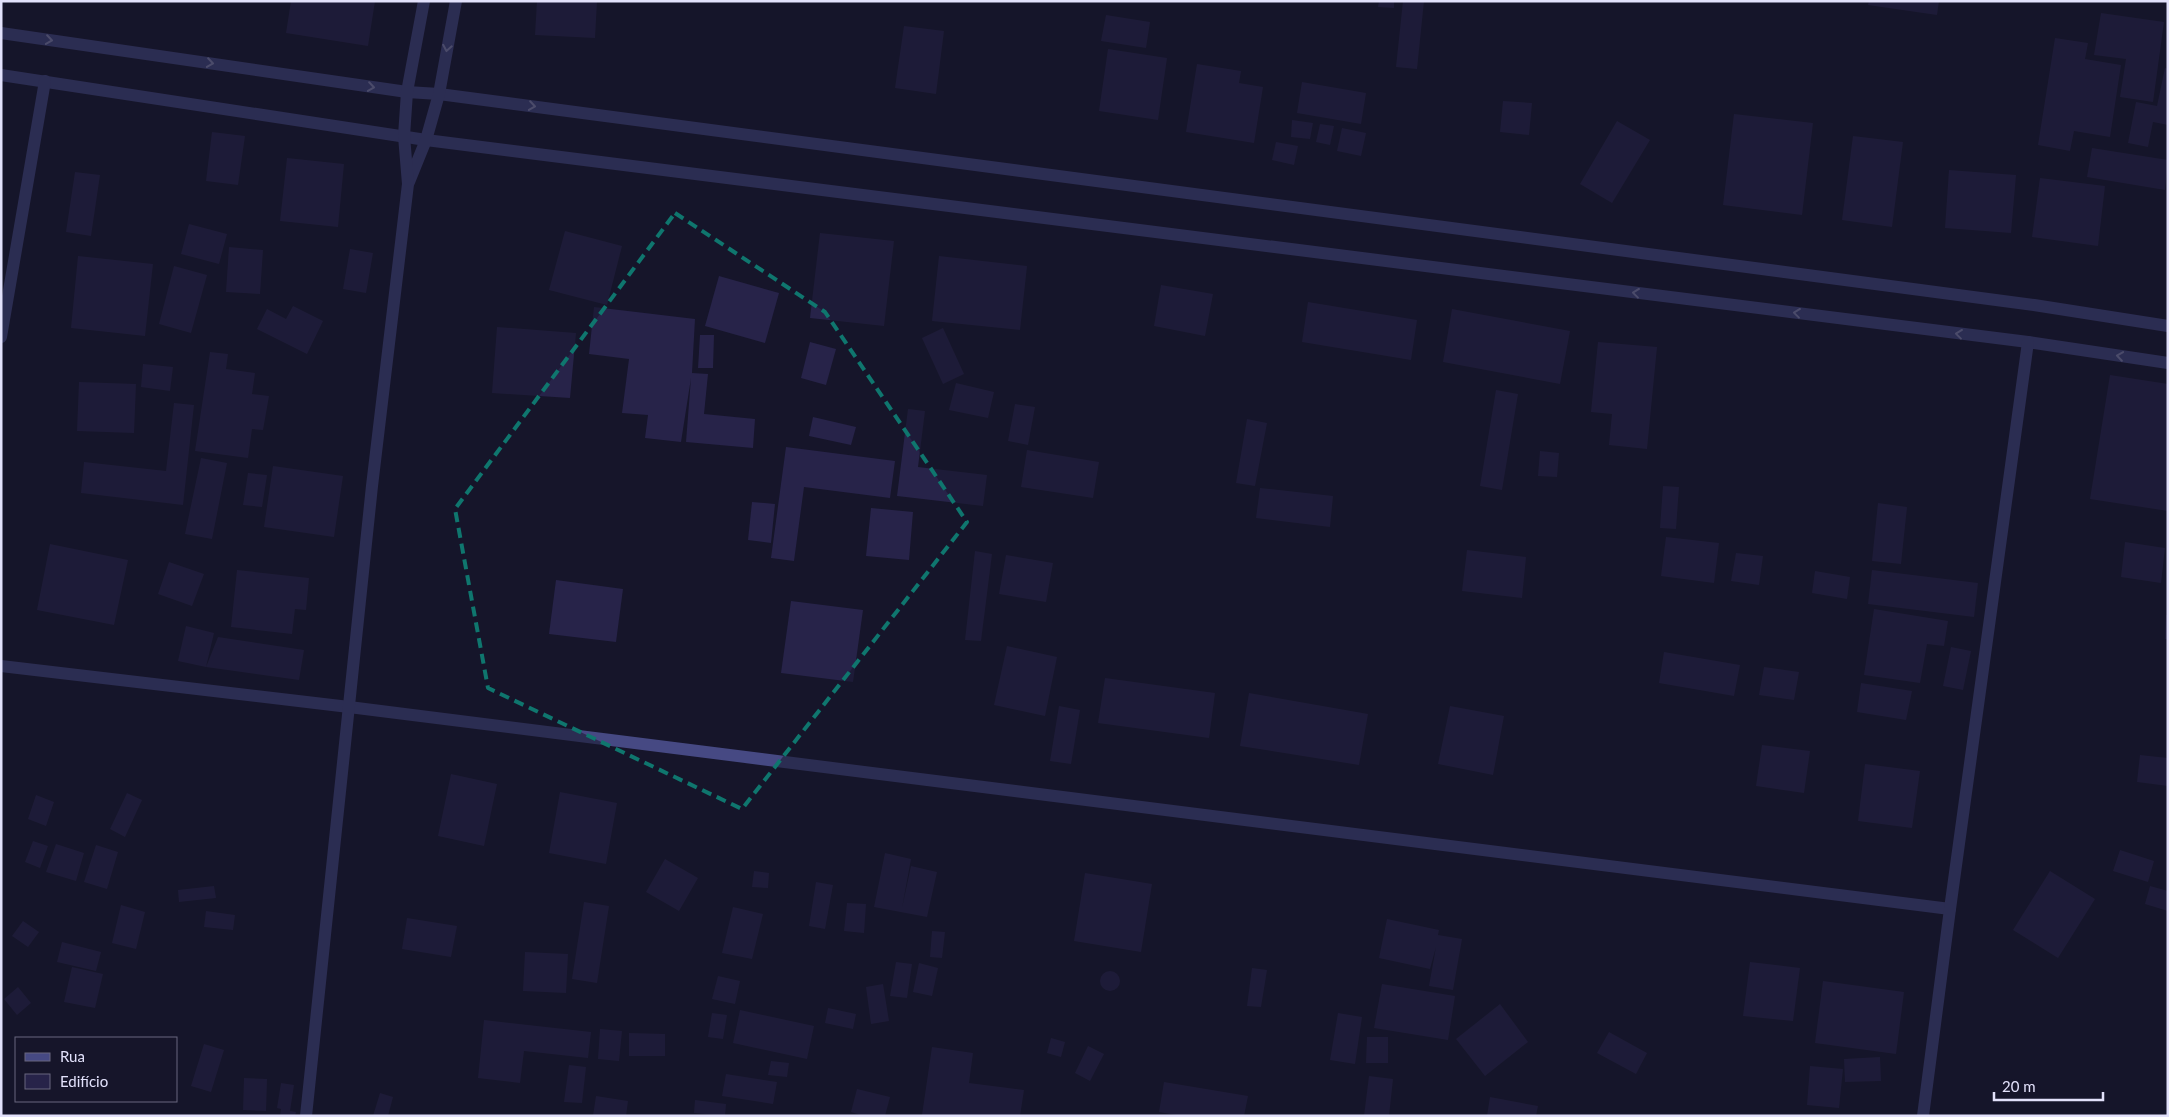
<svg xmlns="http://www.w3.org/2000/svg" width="2169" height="1117" font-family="Lato,sans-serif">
<rect width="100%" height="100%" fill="#16152a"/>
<g fill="#272349">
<path d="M291,1H375L368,46L286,33Z"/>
<path d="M537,1H597L595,38L535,35Z"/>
<path d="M1379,1H1394V8L1378,7Z"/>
<path d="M1403,1H1424L1417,69L1396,67Z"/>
<path d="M1869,1H1939L1937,15L1868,5Z"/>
<path d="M2101,13L2164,22L2153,102L2120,97L2126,59L2094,55Z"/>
<path d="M1106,15L1150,22L1146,48L1101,41Z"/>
<path d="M904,26L944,31L936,94L895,88Z"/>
<path d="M2055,38L2088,43L2085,59L2121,65L2110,137L2074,131L2070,151L2038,145Z"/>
<path d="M1108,49L1167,58L1158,120L1099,111Z"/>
<path d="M1197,64L1241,71L1239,83L1263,87L1254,143L1186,132Z"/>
<path d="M2165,68L2168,69V125L2153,122L2148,147L2128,143L2136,102L2157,106Z"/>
<path d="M1302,82L1366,93L1361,124L1297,113Z"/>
<path d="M1503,101L1532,103L1529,135L1500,132Z"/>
<path d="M1734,114L1813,123L1802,215L1723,205Z"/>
<path d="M1292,120L1313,123L1310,139L1291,137Z"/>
<path d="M1617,121L1650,140L1612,203L1580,184Z"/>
<path d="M1320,124L1334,126L1330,145L1316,142Z"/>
<path d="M1342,128L1366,133L1361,156L1337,151Z"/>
<path d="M212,132L245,136L238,185L206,181Z"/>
<path d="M1853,136L1903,142L1892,227L1842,220Z"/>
<path d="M1276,142L1298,146L1294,165L1272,160Z"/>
<path d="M2092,148L2168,160L2165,190L2087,177Z"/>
<path d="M287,158L344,164L338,227L280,221Z"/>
<path d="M1949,170L2016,175L2011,233L1945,228Z"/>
<path d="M75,172L100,175L91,236L66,232Z"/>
<path d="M2040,178L2105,186L2098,246L2032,237Z"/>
<path d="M189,224L227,234L219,264L181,254Z"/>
<path d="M565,231L622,246L607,305L549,290Z"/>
<path d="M820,233L894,241L884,326L810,318Z"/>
<path d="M229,247L263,250L260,294L226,292Z"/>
<path d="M350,249L373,253L366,293L343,289Z"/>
<path d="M78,256L153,264L145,336L71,328Z"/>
<path d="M939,256L1027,266L1020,330L932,321Z"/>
<path d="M174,266L207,275L191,333L159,324Z"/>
<path d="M719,276L779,293L765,343L705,326Z"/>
<path d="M1161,285L1213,294L1205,336L1154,326Z"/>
<path d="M1308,302L1417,320L1411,360L1302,342Z"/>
<path d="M293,306L323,321L307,354L257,329L267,309L286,319Z"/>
<path d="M594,307L695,319L692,373L708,374L704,414L755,419L753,448L686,442L691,378L681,442L645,438L648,415L622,413L629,359L589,354Z"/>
<path d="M1452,309L1570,331L1560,384L1443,362Z"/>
<path d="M497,327L576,333L570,398L492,393Z"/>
<path d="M943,328L964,374L943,384L922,338Z"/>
<path d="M700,335H714L713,368H698Z"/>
<path d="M810,342L836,349L826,385L801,378Z"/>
<path d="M1598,342L1657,347L1647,449L1609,445L1612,414L1591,412Z"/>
<path d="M210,352L228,354L226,369L255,373L252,394L269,396L263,430L252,429L248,458L195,451Z"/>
<path d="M143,364L173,367L170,391L141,387Z"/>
<path d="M2110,375L2168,384V511L2090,499Z"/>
<path d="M79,382L136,384L134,433L77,431Z"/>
<path d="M956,383L994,392L988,418L949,410Z"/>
<path d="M1496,390L1518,394L1502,490L1480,486Z"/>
<path d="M174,403L194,405L183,505L81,493L84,462L166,471Z"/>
<path d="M1015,404L1035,407L1028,445L1008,441Z"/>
<path d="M908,409L925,411L918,467L987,475L983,506L897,496Z"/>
<path d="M813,417L856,427L851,445L809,436Z"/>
<path d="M1247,419L1267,423L1255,486L1236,483Z"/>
<path d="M786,447L895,461L890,498L804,487L794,561L771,558Z"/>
<path d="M1027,450L1099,462L1093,498L1021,487Z"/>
<path d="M1540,451L1559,453L1557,477L1538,476Z"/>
<path d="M201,458L227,463L212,539L185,534Z"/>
<path d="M273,466L343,476L334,537L264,527Z"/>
<path d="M248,473L267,475L262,507L243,505Z"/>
<path d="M1663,486L1679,487L1676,529L1660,528Z"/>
<path d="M1260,488L1333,496L1330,527L1256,518Z"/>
<path d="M752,502L775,504L771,543L748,540Z"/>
<path d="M1878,503L1907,507L1901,564L1872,561Z"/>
<path d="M871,508L913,512L909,560L866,556Z"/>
<path d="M1666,537L1719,543L1714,583L1661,576Z"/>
<path d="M2125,542L2165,548L2161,583L2121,577Z"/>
<path d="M50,544L128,560L114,625L37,610Z"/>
<path d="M1467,550L1526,557L1522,598L1462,591Z"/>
<path d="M975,551L992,554L981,641L965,640Z"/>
<path d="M1736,553L1763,556L1759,585L1731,581Z"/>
<path d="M1006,555L1053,563L1046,602L999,594Z"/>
<path d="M169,562L204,574L192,606L158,594Z"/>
<path d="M237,570L309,578L306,610L295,609L292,634L231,627Z"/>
<path d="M1872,570L1978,583L1974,617L1868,604Z"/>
<path d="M1815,571L1850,577L1847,599L1812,593Z"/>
<path d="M556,580L623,589L616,642L549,634Z"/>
<path d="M791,601L863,610L853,682L781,673Z"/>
<path d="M1874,609L1948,621L1944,646L1927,644L1920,683L1864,675Z"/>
<path d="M2166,615H2168V639H2165Z"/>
<path d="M186,626L214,633L206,667L218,637L304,650L299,680L206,667L178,661Z"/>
<path d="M1007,646L1057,657L1045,716L994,705Z"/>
<path d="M1951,647L1971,651L1963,690L1943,686Z"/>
<path d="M1664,652L1740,665L1734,696L1659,683Z"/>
<path d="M1764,667L1799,672L1794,700L1759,695Z"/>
<path d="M1105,678L1215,693L1209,738L1098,723Z"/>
<path d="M1861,683L1912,691L1906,720L1857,712Z"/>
<path d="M1249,693L1368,714L1359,765L1240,746Z"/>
<path d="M1059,706L1080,710L1071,764L1050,761Z"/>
<path d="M1450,706L1504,716L1493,775L1438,764Z"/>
<path d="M1762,745L1810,751L1804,793L1756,786Z"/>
<path d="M2140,755L2168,758V786L2137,782Z"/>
<path d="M1865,764L1920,771L1912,828L1858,821Z"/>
<path d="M451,774L497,784L484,846L438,836Z"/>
<path d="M560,792L617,803L606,864L549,853Z"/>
<path d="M127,793L142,800L125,837L110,829Z"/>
<path d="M36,795L54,802L46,826L28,819Z"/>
<path d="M33,841L48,846L40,868L25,862Z"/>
<path d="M56,844L84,853L76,881L46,872Z"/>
<path d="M96,845L118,852L107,889L84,882Z"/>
<path d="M2120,850L2154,861L2148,882L2113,871Z"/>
<path d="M885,853L911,859L902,908L911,866L937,872L927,917L874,907Z"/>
<path d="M665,859L698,878L679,911L646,892Z"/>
<path d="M754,871L769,873L768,888L752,887Z"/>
<path d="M2050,871L2095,899L2058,958L2013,930Z"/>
<path d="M1085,873L1152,884L1141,952L1074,941Z"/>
<path d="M816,882L833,885L825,929L809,926Z"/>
<path d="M214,886L216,898L179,902L178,890Z"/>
<path d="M2150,886L2168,891V911L2145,904Z"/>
<path d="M584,902L609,906L597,983L572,979Z"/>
<path d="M847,903L866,904L864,933L844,931Z"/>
<path d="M121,905L145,912L136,949L112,943Z"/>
<path d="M733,907L763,914L752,959L722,953Z"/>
<path d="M206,911L235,915L233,930L204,927Z"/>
<path d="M407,918L457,926L451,957L402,949Z"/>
<path d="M1387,919L1439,930L1438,935L1462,939L1453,990L1429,986L1436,947L1430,969L1379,958Z"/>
<path d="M23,921L39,932L28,947L12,936Z"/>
<path d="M932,931L945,932L942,958L930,957Z"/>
<path d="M62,942L101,952L96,971L57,962Z"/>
<path d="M525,952L568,954L566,993L523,991Z"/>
<path d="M896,962L912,964L907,998L890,996Z"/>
<path d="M1750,962L1800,968L1793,1021L1743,1016Z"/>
<path d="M919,963L938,968L932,996L913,992Z"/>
<path d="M72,967L103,974L95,1008L64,1002Z"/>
<path d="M1252,968L1267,970L1261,1007L1247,1006Z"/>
<circle cx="1110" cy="981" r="10"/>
<path d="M718,976L740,981L735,1004L712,999Z"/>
<path d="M1823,981L1904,992L1896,1054L1815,1043Z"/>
<path d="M883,984L889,1021L871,1024L866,987Z"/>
<path d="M1382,984L1455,996L1448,1040L1374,1028Z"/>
<path d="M18,987L31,1003L17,1015L4,999Z"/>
<path d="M1500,1004L1528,1042L1485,1076L1456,1039Z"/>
<path d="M828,1008L856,1014L853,1029L825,1023Z"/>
<path d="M740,1010L814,1026L807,1059L733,1043Z"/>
<path d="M712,1013L727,1015L723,1039L708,1037Z"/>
<path d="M1338,1013L1362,1017L1355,1064L1330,1060Z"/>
<path d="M484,1020L591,1032L588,1058L524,1051L520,1083L478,1078Z"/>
<path d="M600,1029L622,1031L619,1061L598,1059Z"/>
<path d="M1609,1032L1647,1053L1636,1074L1597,1053Z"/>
<path d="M629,1033L665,1034V1056H629Z"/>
<path d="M1367,1037H1388V1063H1366Z"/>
<path d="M1051,1038L1065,1042L1061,1057L1047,1053Z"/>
<path d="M204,1044L224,1050L211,1092L191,1086Z"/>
<path d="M1088,1046L1104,1054L1090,1081L1075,1073Z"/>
<path d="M932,1047L973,1053L969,1083L1024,1090L1020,1116L922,1115Z"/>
<path d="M1880,1057L1881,1081L1845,1082L1844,1059Z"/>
<path d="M771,1061L789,1063L787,1077L768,1075Z"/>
<path d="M569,1065L586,1067L582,1103L564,1102Z"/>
<path d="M1810,1066L1843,1069L1839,1108L1807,1105Z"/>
<path d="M726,1074L777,1082L773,1104L722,1096Z"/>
<path d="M1369,1076L1393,1079L1389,1116H1364Z"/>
<path d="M244,1078L267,1079L266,1111L243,1110Z"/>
<path d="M1164,1082L1248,1096L1244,1116H1182L1159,1112Z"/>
<path d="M281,1083L294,1085L290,1111L296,1112L295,1116H280L281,1109L277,1108Z"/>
<path d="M857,1089L890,1097L885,1116H864L851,1112Z"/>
<path d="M380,1093L393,1097L388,1116H373Z"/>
<path d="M596,1096L628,1101L626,1116H593Z"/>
<path d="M1490,1097L1538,1106L1536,1116H1487Z"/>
<path d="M695,1100L726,1104L725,1116L694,1113Z"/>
</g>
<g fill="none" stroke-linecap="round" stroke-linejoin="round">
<g stroke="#464983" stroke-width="12">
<path d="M1,33L407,92L439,94L2034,305L2168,326"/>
<path d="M1,75L426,140L2028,342L2168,363"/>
<path d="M409,182L426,140L439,94L456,1"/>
<path d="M1,337L45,81"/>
<path d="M1,666L349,707L1950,909"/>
<path d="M306,1116L372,486L408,184L404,136L407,92L424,1"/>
<path d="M1923,1116L1950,909L2028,342"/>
</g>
</g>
<defs><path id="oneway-chevron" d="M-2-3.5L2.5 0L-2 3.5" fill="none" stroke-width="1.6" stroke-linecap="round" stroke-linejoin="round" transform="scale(1.25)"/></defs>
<g stroke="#8c8db9">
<use href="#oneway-chevron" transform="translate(49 40) rotate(8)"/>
<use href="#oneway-chevron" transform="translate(447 48) rotate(100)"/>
<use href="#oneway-chevron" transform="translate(210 63) rotate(8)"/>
<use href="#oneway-chevron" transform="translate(371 87) rotate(8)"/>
<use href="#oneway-chevron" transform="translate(532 106) rotate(8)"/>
<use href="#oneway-chevron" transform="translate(1636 293) rotate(-173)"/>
<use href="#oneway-chevron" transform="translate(1797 313) rotate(-173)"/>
<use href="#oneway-chevron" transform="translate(1959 334) rotate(-173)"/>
<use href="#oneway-chevron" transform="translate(2120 356) rotate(-172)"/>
</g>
<path d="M0 0H2169V1117H0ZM675,213L825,312L967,522L742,809L488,688L455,509Z" fill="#16152a" fill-opacity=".55" fill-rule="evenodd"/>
<path fill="none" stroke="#0f766e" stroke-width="4" stroke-dasharray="10 6" stroke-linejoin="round" d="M675,213L825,312L967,522L742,809L488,688L455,509Z"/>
<rect width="2169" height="1117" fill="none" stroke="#e2e1fb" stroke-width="5"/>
<rect x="15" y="1037" width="162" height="65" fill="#16152a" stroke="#68677e"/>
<rect x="25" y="1053" width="25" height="8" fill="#464983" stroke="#68677e"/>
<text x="60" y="1062" font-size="15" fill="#e2e1fb">Rua</text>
<rect x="25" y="1074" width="25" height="15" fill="#272349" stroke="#68677e"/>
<text x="60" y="1087" font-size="15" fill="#e2e1fb">Edifício</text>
<path d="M1994 1092v8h109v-8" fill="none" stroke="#e2e1fb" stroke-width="2.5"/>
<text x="2002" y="1092" font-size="15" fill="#e2e1fb" stroke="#16152a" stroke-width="4" paint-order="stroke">20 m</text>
</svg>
